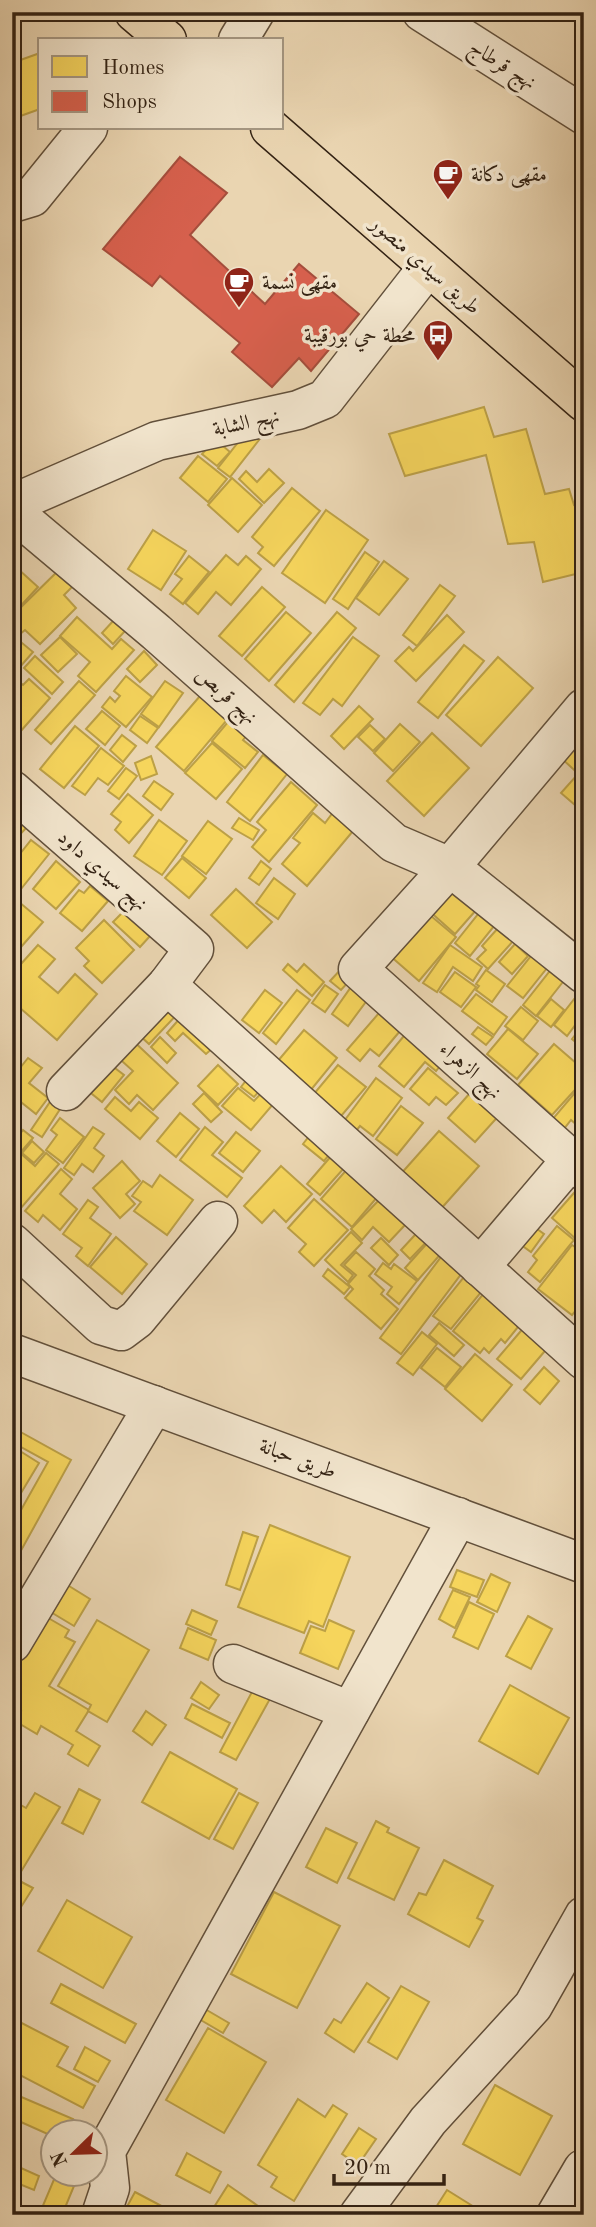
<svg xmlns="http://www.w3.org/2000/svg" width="596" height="2227" font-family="'Old Standard TT',Amiri,serif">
<rect width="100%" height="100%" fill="#ead5b1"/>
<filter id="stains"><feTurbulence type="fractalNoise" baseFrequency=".00286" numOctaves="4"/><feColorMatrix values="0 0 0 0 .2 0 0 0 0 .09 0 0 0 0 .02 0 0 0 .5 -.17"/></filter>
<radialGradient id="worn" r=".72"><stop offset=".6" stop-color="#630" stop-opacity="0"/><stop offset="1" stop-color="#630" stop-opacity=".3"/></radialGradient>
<g fill="#f6d55c" stroke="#bca046" stroke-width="2">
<path d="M40,53V109L12,119V63Z"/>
<path d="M484,407L494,437L526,429L545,494L569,489L574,505L584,502V572L543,582L534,542L508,544L486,455L405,476L389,434Z"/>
<path d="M247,431L259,440L230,477L218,468Z"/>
<path d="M215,439L230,452L217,466L202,454Z"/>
<path d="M198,456L227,479L208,502L180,478Z"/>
<path d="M269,469L284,483L264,503L239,479L246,471L257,482Z"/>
<path d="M232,478L262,505L238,532L208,505Z"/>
<path d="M292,488L320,511L274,566L258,553L263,547L252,537Z"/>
<path d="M326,510L368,540L325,603L282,573Z"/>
<path d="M153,530L186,551L161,590L128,569Z"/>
<path d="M365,552L379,562L348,609L333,599Z"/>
<path d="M226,555L238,565L246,556L261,569L231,605L216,592L198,614L185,603Z"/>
<path d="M189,556L209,572L183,604L170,594L182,579L175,574Z"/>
<path d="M384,561L408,579L379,615L356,598Z"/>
<path d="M64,565L79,580L64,595L76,608L40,644L25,630L19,635L12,628V616Z"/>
<path d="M17,568L38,587L16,611L12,607L14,595L12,594V573Z"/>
<path d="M440,585L455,596L417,646L403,635Z"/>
<path d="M262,587L285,607L242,656L219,636Z"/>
<path d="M286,612L311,633L269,681L245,659Z"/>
<path d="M337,612L356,628L294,702L275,685Z"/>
<path d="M447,615L464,632L416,681L395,661L409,647L413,651Z"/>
<path d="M77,617L112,649L121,639L134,650L96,692L78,676L90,662L60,636Z"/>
<path d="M114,620L125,631L113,644L102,633Z"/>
<path d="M60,637L77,654L58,672L41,655Z"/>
<path d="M353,637L379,656L342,706L333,699L320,715L303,703Z"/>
<path d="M16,638L33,652L19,668L12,662V642Z"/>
<path d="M464,645L484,661L438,718L418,702Z"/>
<path d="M144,651L157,665L140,682L127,669Z"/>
<path d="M35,656L63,682L52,694L24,668Z"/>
<path d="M498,657L533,688L481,746L446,715Z"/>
<path d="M126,676L152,697L126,727L102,707L110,697L115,702L120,696L114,691Z"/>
<path d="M16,679L23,685L29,679L50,698L12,741V684Z"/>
<path d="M79,681L95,695L51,744L35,730Z"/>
<path d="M165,681L183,693L159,727L141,714Z"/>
<path d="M200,696L237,708L184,771L156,747Z"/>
<path d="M359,706L373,719L344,749L331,736Z"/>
<path d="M238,710L255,725L243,740L258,752L245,768L212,741Z"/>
<path d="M102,711L120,726L105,745L86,729Z"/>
<path d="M140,716L158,728L147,743L130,730Z"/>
<path d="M400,724L420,742L393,771L374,753Z"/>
<path d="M370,725L385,739L373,751L358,737Z"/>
<path d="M75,726L99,746L64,788L40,769Z"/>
<path d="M584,729V779L559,756Z"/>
<path d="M432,733L469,768L424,816L387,781Z"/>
<path d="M122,735L136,746L123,762L110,750Z"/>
<path d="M212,743L242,769L216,799L185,773Z"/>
<path d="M101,748L124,766L108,785L98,778L85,795L72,786Z"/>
<path d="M263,755L287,774L250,821L227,802Z"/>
<path d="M151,756L157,774L141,780L135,763Z"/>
<path d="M126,768L137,776L119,799L108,791Z"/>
<path d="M577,775L584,780V794L575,805L561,793Z"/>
<path d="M154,781L173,794L161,810L143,796Z"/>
<path d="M291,782L317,805L269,862L252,847L266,830L257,822Z"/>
<path d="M128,794L153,815L129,843L115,830L121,822L111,814Z"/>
<path d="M337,807L358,825L307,886L282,864L300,843L293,838L313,813L325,823Z"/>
<path d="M12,813L27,827L12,843Z"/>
<path d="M239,818L259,830L253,840L232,828Z"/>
<path d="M159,820L187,841L162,875L134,856Z"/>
<path d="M208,821L232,839L206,874L182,856Z"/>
<path d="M31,840L49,854L17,894L12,891V864Z"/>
<path d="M182,858L206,878L189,898L165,878Z"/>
<path d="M56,861L80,882L56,909L33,889Z"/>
<path d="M261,861L271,869L259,885L249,878Z"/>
<path d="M274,878L295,894L278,919L256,903Z"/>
<path d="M448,884L477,909L455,934L427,909Z"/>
<path d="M90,886L108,901L82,931L60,913L79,890L84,893Z"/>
<path d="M236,889L272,922L247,948L211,915Z"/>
<path d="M19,902L43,922L21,947L12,939V909Z"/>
<path d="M132,903L150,936L140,947L113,922Z"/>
<path d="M487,903L503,915L470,956L455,943Z"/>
<path d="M418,905L456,937L419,981L381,948Z"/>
<path d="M104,920L134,950L102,983L84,966L89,961L76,948Z"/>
<path d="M499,927L514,940L488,969L477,959L486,950L482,946Z"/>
<path d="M515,944L528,956L512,974L499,962Z"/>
<path d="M38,945L55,959L39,977L58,993L75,974L97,994L57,1040L12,1001V974Z"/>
<path d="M450,945L482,967L473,981L453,967L437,992L423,983Z"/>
<path d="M535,951L551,963L523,998L507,986Z"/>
<path d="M288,964L297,972L304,964L324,982L312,996L283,970Z"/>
<path d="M553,967L566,978L536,1016L523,1005Z"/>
<path d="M341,969L352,978L341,990L330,981Z"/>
<path d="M486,970L505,984L492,1002L476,990L479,986L476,984Z"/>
<path d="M455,972L476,987L461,1007L440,992Z"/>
<path d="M325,985L338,994L325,1012L312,1003Z"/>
<path d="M351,987L368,999L348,1026L332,1014Z"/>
<path d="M265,990L282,1003L259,1033L242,1020Z"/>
<path d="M297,990L310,1000L276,1044L263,1033Z"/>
<path d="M476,994L507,1017L494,1035L462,1011Z"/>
<path d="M578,994L584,998V1024L579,1020L567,1036L554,1025Z"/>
<path d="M551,999L564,1010L551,1027L537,1016Z"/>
<path d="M521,1007L538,1021L523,1040L505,1026Z"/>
<path d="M183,1008L149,1044L115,1013Z"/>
<path d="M379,1013L400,1031L379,1056L370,1049L360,1061L347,1050Z"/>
<path d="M181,1017L214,1047L206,1054L183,1033L175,1041L167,1033Z"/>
<path d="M582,1026L584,1027V1049L572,1039Z"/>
<path d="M478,1027L493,1037L486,1045L472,1034Z"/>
<path d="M508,1029L538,1054L517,1079L487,1054Z"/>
<path d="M304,1030L337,1058L310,1091L277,1062Z"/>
<path d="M408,1031L444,1061L436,1071L425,1062L404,1087L379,1066Z"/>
<path d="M128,1036L178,1083L153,1110L137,1095L129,1104L115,1090L133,1071L112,1052Z"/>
<path d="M160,1037L176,1053L167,1063L151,1047Z"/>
<path d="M554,1044L584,1070V1080L552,1115L518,1085Z"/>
<path d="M28,1058L42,1068L29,1083L48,1098L36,1114L17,1099L12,1105V1078Z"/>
<path d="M103,1059L124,1075L102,1102L81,1085Z"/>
<path d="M218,1065L238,1084L218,1105L198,1086Z"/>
<path d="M338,1065L366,1087L335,1123L308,1101Z"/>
<path d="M428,1068L458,1093L446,1105L436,1097L429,1105L410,1089Z"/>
<path d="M485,1076L513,1100L475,1142L448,1118Z"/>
<path d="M248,1078L261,1089L254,1097L241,1087Z"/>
<path d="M376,1078L402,1098L373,1136L360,1126L351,1137L339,1128Z"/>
<path d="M584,1082V1131L571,1120L563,1130L551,1121Z"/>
<path d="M268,1086L280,1096L251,1130L222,1106L238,1088L254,1101Z"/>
<path d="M204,1093L222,1112L211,1122L193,1104Z"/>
<path d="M54,1096L64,1103L42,1137L31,1130Z"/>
<path d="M115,1097L131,1111L139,1102L158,1118L140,1139L105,1109Z"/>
<path d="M401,1106L423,1123L397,1155L376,1139Z"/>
<path d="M180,1113L199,1129L176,1157L157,1141Z"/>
<path d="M60,1118L84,1137L63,1163L46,1150L57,1135L51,1130Z"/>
<path d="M317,1126L339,1143L324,1161L303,1144Z"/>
<path d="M93,1127L104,1134L94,1148L104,1156L93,1172L82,1164L74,1175L64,1168Z"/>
<path d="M205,1127L223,1142L212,1155L242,1178L227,1197L180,1160Z"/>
<path d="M23,1130L33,1138L20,1153L35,1166L46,1153L59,1164L21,1208L12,1201V1143Z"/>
<path d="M439,1131L479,1166L439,1211L399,1176Z"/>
<path d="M236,1132L260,1151L243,1172L219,1153Z"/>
<path d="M32,1141L44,1152L34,1163L22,1153Z"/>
<path d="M339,1147L353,1158L320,1195L307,1184Z"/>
<path d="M356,1159L384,1189L352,1227L321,1199Z"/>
<path d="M122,1161L140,1181L126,1194L135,1204L120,1218L93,1188Z"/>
<path d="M281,1166L312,1194L286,1222L274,1210L262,1223L244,1206Z"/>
<path d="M61,1169L72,1179L60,1194L77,1209L60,1230L43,1215L38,1222L25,1211Z"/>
<path d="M160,1175L193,1200L167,1235L134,1211L141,1202L132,1196L143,1181L152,1187Z"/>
<path d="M580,1186L584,1190V1246L552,1218Z"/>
<path d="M314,1199L348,1230L314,1266L299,1252L306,1244L288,1228Z"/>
<path d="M88,1200L98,1207L90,1218L111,1234L88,1266L76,1256L82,1248L63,1234Z"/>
<path d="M379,1200L405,1225L389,1242L373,1227L362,1240L351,1229Z"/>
<path d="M526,1221L544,1234L531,1252L513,1239Z"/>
<path d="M427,1222L437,1231L410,1259L401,1250Z"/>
<path d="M557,1226L574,1240L540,1282L528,1272L537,1260L533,1256Z"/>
<path d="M438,1231L451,1242L418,1280L405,1268Z"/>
<path d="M351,1232L362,1243L341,1265L353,1275L348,1282L325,1260Z"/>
<path d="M116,1237L147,1264L122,1294L90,1267Z"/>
<path d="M381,1238L398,1255L389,1265L371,1248Z"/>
<path d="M572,1245L584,1253V1300L572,1315L538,1289Z"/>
<path d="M447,1249L468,1265L401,1354L380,1338Z"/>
<path d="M356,1252L375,1269L369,1276L384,1290L381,1294L398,1309L381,1329L345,1298L353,1289L348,1284L356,1275L344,1265Z"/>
<path d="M383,1263L391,1269L394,1264L417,1281L399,1304L387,1294L392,1287L375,1274Z"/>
<path d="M328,1269L350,1287L344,1294L323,1276Z"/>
<path d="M464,1277L482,1291L451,1329L433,1316Z"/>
<path d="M484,1293L526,1317L505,1343L501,1339L489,1353L484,1348L480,1353L453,1331Z"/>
<path d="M439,1323L464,1345L454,1356L429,1335Z"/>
<path d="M526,1325L550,1345L521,1379L497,1359Z"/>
<path d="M422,1332L437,1344L413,1375L397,1363Z"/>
<path d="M437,1348L461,1367L445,1387L421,1368Z"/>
<path d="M475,1354L512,1385L482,1421L445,1389Z"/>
<path d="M544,1367L559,1381L540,1404L524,1390Z"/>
<path d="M17,1430L71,1460L18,1556L12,1553V1526L48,1462L12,1442Z"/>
<path d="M12,1446L39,1463L12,1508Z"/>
<path d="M270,1525L350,1557L323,1627L309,1621L304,1633L238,1607Z"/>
<path d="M243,1532L258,1537L240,1590L226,1585Z"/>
<path d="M457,1570L484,1580L477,1597L450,1587Z"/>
<path d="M491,1574L510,1583L497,1612L477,1602Z"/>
<path d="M61,1581L90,1599L74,1626L44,1608Z"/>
<path d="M453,1590L470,1597L455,1628L439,1619Z"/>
<path d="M469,1602L494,1614L478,1649L453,1637Z"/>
<path d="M192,1610L217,1621L211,1635L186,1624Z"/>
<path d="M43,1615L69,1630L65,1637L75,1642L49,1686L89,1710L76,1731L100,1746L88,1766L68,1754L73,1745L41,1726L37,1734L15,1721L21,1711L12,1706V1683L19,1671L13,1667Z"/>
<path d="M528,1616L552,1629L531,1669L506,1656Z"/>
<path d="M97,1620L149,1650L107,1722L88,1711L91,1705L58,1686Z"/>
<path d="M329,1620L354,1631L338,1669L300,1653L311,1626L325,1631Z"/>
<path d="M188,1628L216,1640L208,1660L180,1648Z"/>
<path d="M201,1682L219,1695L209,1709L191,1698Z"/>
<path d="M510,1685L569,1718L538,1774L479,1741Z"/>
<path d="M254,1688L271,1697L236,1760L220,1752Z"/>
<path d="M192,1704L230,1723L222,1738L185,1718Z"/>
<path d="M146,1711L166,1725L152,1745L133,1731Z"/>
<path d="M170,1752L237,1789L209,1839L142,1802Z"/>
<path d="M79,1789L100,1800L83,1834L62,1823Z"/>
<path d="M35,1793L60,1807L19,1875L12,1871V1800L26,1808Z"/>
<path d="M239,1793L258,1803L233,1849L214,1839Z"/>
<path d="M376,1821L389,1828L387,1832L419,1848L394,1900L348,1878Z"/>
<path d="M326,1828L357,1843L337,1883L306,1867Z"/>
<path d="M444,1860L493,1886L477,1918L483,1921L469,1947L408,1914L419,1893L426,1895Z"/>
<path d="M12,1877L33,1888L21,1907L12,1902Z"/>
<path d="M274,1892L340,1926L297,2008L231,1974Z"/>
<path d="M67,1900L132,1937L103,1988L38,1951Z"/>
<path d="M367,1983L389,1998L354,2052L325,2033L334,2019L341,2023Z"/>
<path d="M61,1984L136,2024L125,2043L51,2003Z"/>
<path d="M401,1986L429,2002L397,2059L368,2042Z"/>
<path d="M205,2009L229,2023L223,2033L199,2019Z"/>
<path d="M12,2018L68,2047L57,2066L95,2086L83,2108L12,2071Z"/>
<path d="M208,2028L266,2062L224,2133L166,2100Z"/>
<path d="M85,2047L110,2061L98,2082L74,2069Z"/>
<path d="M495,2085L552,2116L520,2175L463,2144Z"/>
<path d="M12,2093L73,2119L67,2132H52V2136L12,2118Z"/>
<path d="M298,2099L325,2117L333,2105L347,2114L294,2201L271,2187L277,2177L258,2165Z"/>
<path d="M12,2120L21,2125L12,2144Z"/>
<path d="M359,2128L376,2139L358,2165L342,2154Z"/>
<path d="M187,2153L221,2172L210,2193L176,2175Z"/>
<path d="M12,2164L39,2176L34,2190L12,2181Z"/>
<path d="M55,2177L74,2186L62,2215H39Z"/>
<path d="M228,2185L271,2215H209Z"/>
<path d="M447,2190L487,2215H431Z"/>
<path d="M135,2192L173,2212L172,2215H98L103,2204L123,2214Z"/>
</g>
<path fill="#d6604d" stroke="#a54e3c" stroke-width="2" d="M180,157L227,193L190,235L265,304L299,264L359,314L311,371L299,358L272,387L232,352L240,343L160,276L152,286L103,249Z"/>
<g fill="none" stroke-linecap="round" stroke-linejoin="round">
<g stroke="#62503b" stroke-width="41">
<g id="minor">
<path d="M422,12L584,115"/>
<path d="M238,40L255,12"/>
<path d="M12,203L32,197L88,128"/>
<path d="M12,504L157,441L298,410L325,399L428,267"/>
<path d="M12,511L156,632L394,843L450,867L584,974"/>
<path d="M584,708L450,867L358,969L584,1171"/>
<path d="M12,790L194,949L167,985L66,1091"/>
<path d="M167,985L584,1360"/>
<path d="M12,1243L101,1325L121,1331L137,1319L218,1221"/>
<path d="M480,1267L571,1160"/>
<path d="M12,1353L584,1564"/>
<path d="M12,1643L154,1405"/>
<path d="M233,1664L350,1711"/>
<path d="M101,2215L110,2188L106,2151L458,1517"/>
<path d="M359,2215L428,2121L533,2006L584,1916"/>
<path d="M556,2215L583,2169"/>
</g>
</g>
<g stroke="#342314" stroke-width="41">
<g id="major">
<path d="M134,12L167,40"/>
<path d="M270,128L584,402"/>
</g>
</g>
<use href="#minor" stroke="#f1e4cc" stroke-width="38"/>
<use href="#major" stroke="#ead5b1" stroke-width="38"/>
</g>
<defs>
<g id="cafe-pin" transform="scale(1.575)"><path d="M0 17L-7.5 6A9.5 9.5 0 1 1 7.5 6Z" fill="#8f2418" stroke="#f1e4cc"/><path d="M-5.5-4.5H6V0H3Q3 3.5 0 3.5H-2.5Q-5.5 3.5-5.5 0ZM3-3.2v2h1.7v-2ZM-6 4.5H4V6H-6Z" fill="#fff"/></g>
<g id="bus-pin" transform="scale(1.575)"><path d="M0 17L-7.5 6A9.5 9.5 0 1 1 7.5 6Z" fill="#8f2418" stroke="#f1e4cc"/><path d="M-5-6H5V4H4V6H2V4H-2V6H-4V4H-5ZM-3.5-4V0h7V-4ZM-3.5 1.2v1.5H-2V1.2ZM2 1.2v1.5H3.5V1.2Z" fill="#fff"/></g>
</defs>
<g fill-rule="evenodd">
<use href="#cafe-pin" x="448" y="174"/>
<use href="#cafe-pin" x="239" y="282"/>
<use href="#bus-pin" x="438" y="335"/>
</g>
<g text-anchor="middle" stroke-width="7" stroke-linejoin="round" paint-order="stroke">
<g font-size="21" fill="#342314" stroke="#f1e4cc">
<text transform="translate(503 64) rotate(32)" y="7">نهج قرطاج</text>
<text transform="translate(426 265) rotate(41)" y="7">طريق سيدي منصور</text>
<text transform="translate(246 422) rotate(-12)" y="7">نهج الشابة</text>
<text transform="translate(227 695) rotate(42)" y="7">نهج قربص</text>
<text transform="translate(103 870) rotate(41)" y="7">نهج سيدي داود</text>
<text transform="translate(471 1070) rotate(42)" y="7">نهج الزهراء</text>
<text transform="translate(298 1458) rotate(20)" y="7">طريق حبانة</text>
</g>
<g font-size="21" fill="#342314" stroke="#f1e4cc" text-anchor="start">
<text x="471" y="181">مقهى دكانة</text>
<text x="262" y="289">مقهى نسمة</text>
<text x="415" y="342" text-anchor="end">محطة حي بورقيبة</text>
</g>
</g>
<rect width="596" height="2227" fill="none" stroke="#ead5b1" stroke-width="42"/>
<rect x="14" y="14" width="568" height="2199" fill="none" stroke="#342314" stroke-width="3.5"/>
<rect x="21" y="21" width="554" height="2185" fill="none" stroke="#342314" stroke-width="2"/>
<rect x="38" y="38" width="245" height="91" fill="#f1e4cc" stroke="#a59782" stroke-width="2"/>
<rect x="52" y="56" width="35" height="21" fill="#f6d55c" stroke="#a59782" stroke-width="2"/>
<text x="102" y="74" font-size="21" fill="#342314">Homes</text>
<rect x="52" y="91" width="35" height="21" fill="#d6604d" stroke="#a59782" stroke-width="2"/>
<text x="102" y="108" font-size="21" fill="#342314">Shops</text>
<g transform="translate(74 2153) rotate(247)"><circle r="33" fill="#f1e4cc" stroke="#a59782" stroke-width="2"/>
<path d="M0-5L12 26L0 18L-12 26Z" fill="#8f2418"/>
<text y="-10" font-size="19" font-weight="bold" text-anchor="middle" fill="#342314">N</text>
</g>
<path d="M334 2174v10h110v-10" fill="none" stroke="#342314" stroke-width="3.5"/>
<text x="344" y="2174" font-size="21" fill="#342314" stroke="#f1e4cc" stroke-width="5" paint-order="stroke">20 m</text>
<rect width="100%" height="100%" filter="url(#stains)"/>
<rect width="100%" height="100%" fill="url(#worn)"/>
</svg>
